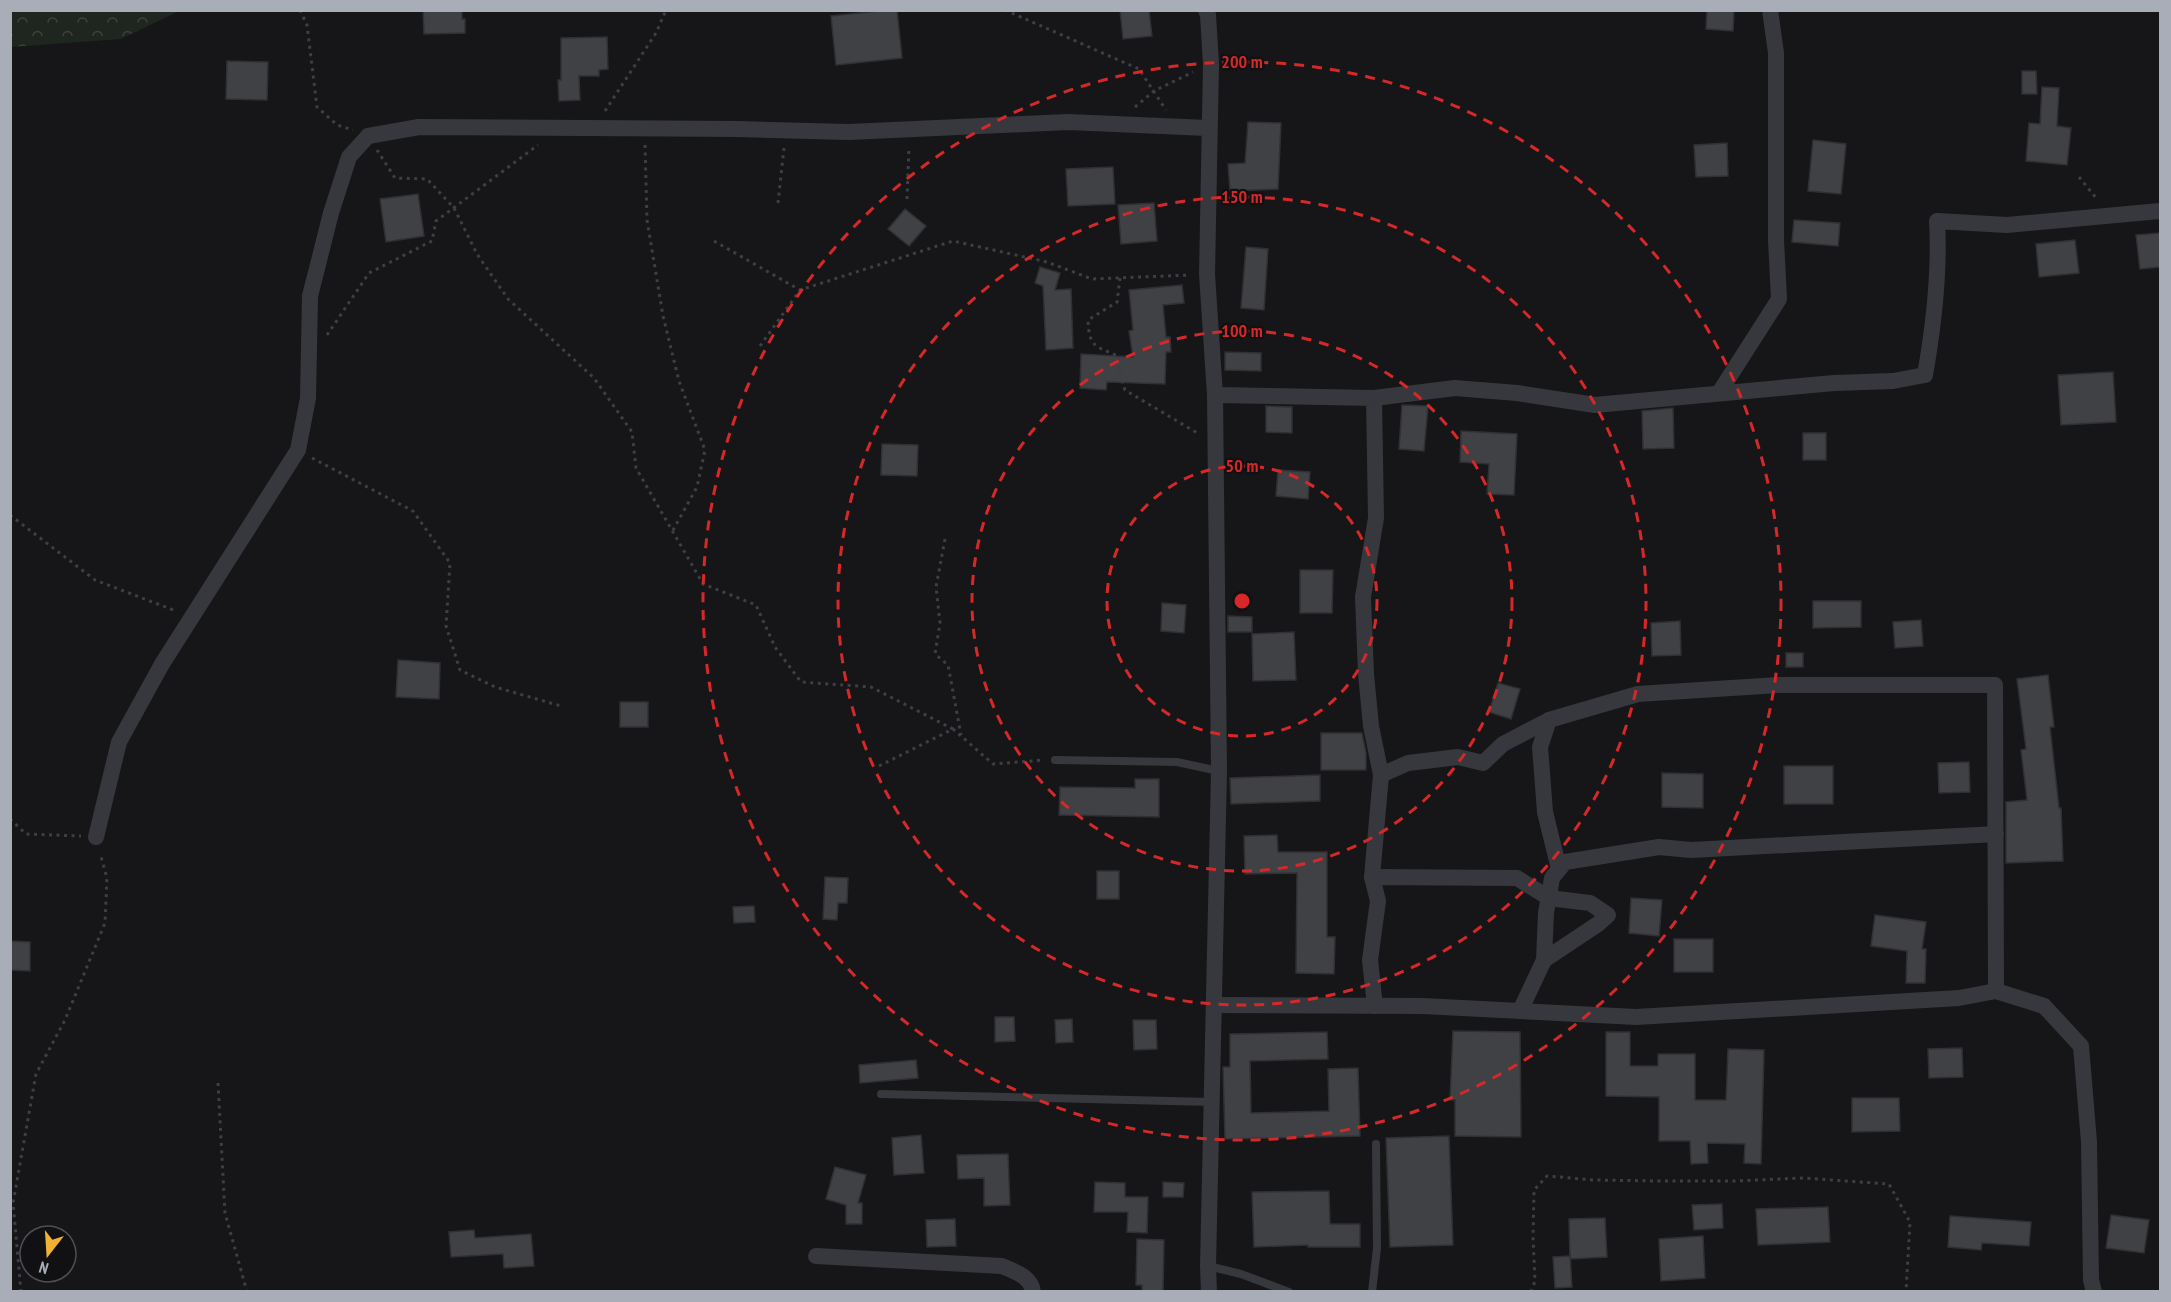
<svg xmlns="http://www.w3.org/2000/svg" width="2171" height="1302" font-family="'PT Sans Narrow',sans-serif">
<defs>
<pattern id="forest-crowns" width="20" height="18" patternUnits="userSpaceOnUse" patternTransform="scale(1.5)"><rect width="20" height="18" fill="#1e261f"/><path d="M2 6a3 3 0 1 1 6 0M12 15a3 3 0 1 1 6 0" fill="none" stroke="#3c433d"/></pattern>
</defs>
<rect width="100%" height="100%" fill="#161618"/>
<path fill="url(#forest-crowns)" d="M11,10H179V11L121,39L11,47Z"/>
<g fill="#404145" stroke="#303034" stroke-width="1.5">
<path d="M423,10H462V19H465V33L424,34Z"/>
<path d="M888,10H897L902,58L836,65L831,16Z"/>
<path d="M1120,10H1149L1152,36L1123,39Z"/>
<path d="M1707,10H1734L1733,31L1706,29Z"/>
<path d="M607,37L608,69L599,70V76H579L580,100L559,101L558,80H561V38Z"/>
<path d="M227,61L268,62L267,100L226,99Z"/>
<path d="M2022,71H2036L2037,94H2022Z"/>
<path d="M2042,87L2059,88L2057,126L2071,128L2067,165L2026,161L2029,123L2040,124Z"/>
<path d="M1248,122L1281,123L1278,189L1230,191L1228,164L1245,163Z"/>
<path d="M1813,140L1846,144L1841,194L1808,191Z"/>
<path d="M1727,143L1728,176L1696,177L1694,145Z"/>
<path d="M1113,167L1115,204L1068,206L1066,169Z"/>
<path d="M418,194L424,236L386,242L380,199Z"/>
<path d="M1154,203L1157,241L1121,244L1118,205Z"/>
<path d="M905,209L926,226L909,246L888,229Z"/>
<path d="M1794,220L1840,223L1838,246L1792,242Z"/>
<path d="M2160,233V267L2140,269L2136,235Z"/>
<path d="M2075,240L2079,273L2039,277L2036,244Z"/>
<path d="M1246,247L1268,249L1264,310L1241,308Z"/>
<path d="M1040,267L1060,273L1055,290L1071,289L1073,348L1046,350L1043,286L1035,283Z"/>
<path d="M1182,285L1184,303L1163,305L1166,337H1170L1171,352H1166L1165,384L1107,382L1106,390L1080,388L1081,354L1133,357L1129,331L1133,330L1129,290Z"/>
<path d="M1225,352L1261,353V371L1225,370Z"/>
<path d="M2113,372L2116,422L2061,425L2058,375Z"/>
<path d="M1402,405L1428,406L1424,451L1399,449Z"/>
<path d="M1266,406L1292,407V433L1266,432Z"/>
<path d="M1673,408L1674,448L1643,449L1642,411Z"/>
<path d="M1461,431L1517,434L1514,495L1487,494L1489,464L1460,462Z"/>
<rect x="1803" y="433" width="23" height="27"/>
<path d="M882,444L918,445L917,476L881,475Z"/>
<path d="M1278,470L1310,472L1308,499L1276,496Z"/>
<path d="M1300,570H1333L1332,613H1300Z"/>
<path d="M1813,601H1861V627L1813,628Z"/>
<path d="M1162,603L1186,605L1184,633L1161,631Z"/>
<path d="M1228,616L1252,617V632H1228Z"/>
<path d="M1921,620L1923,646L1895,648L1893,622Z"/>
<path d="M1680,621L1681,655L1652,656L1651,623Z"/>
<path d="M1294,632L1296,680L1253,681L1252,634Z"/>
<rect x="1786" y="653" width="17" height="14"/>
<path d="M398,660L440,663L439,699L396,697Z"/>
<path d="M2048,675L2054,727H2050L2059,808H2061L2063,861L2006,863V802L2027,800L2021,750L2026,749L2017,679Z"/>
<path d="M1498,683L1520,689L1511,719L1489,712Z"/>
<rect x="620" y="702" width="28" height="25"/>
<path d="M1321,733H1362L1366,753V770H1321Z"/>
<path d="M1969,762L1970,792L1939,793L1938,763Z"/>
<rect x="1784" y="766" width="49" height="38"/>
<path d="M1662,773L1703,774V808L1662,807Z"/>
<path d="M1320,775V801L1231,804L1230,778Z"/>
<path d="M1135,779H1159V817L1059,815L1060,787L1135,788Z"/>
<path d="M1277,835L1278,852H1327V937H1335L1334,974L1296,973L1297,873L1245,874L1244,836Z"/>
<rect x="1097" y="871" width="22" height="28"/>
<path d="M825,877L848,878L847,903H838L837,920L823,919Z"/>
<path d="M1631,898L1662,900L1659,936L1629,933Z"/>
<path d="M754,906L755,922L734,923L733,907Z"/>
<path d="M1875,915L1926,922L1922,949H1926L1925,983H1906L1907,951L1871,946Z"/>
<rect x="1674" y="939" width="39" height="33"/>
<path d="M10,941L30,942V971L10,970Z"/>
<path d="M995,1017H1014L1015,1041L995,1042Z"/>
<path d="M1072,1019L1073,1042L1056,1043L1055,1020Z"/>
<path d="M1133,1020H1156L1157,1049L1134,1050Z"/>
<path d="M1453,1031L1520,1032L1521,1137L1455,1136V1100H1450Z"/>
<path d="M1327,1032L1328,1059L1250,1061L1251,1113L1329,1111L1328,1069L1358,1068L1360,1136L1225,1139L1223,1067H1230V1034Z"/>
<path d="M1606,1032H1630V1066H1658V1054H1695V1100H1726L1728,1049L1764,1050L1761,1164L1744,1163L1745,1144L1707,1143L1708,1163L1691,1164L1690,1141H1659V1097L1606,1096Z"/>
<path d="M1962,1048L1963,1077L1929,1078L1928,1049Z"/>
<path d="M916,1060L918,1078L860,1083L859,1065Z"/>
<path d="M1852,1098H1899L1900,1131L1852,1132Z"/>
<path d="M921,1135L924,1173L894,1175L892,1138Z"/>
<path d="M1449,1136L1453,1245L1390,1247L1386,1138Z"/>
<path d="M1008,1154L1010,1205L984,1206V1178L958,1179L957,1155Z"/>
<path d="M835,1167L866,1175L858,1203H862V1224H846V1205L826,1199Z"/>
<path d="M1095,1182L1125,1183V1197H1148L1147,1233L1127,1232L1128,1212H1094Z"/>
<path d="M1163,1182L1184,1183L1183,1197H1163Z"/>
<path d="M1329,1191L1330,1224H1360V1247H1308V1245L1254,1247L1252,1192Z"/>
<path d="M1722,1204L1723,1228L1694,1230L1692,1205Z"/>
<path d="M1828,1207L1830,1242L1758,1245L1756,1209Z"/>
<path d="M2111,1215L2149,1220L2144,1253L2106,1248Z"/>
<path d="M1950,1216L2031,1222L2029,1246L1982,1243L1981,1250L1948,1247Z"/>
<path d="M1605,1218L1607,1257L1570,1259L1569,1219Z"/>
<path d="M955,1219L956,1246L927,1247L926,1220Z"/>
<path d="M474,1230L475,1238L531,1234L534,1266L504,1268L503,1254L451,1257L449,1232Z"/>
<path d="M1703,1236L1705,1278L1661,1281L1659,1239Z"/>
<path d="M1137,1239L1164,1240L1163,1292H1142V1285H1136Z"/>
<path d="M1570,1256L1572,1287L1555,1288L1553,1257Z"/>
</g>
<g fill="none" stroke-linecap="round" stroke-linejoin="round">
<g stroke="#3d3f44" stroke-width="3" stroke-dasharray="3 4.5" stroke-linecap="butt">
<path d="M300,10L307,25L317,107L337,125L353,130"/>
<path d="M1005,10L1139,69L1166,110"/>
<path d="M1135,107L1154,91L1193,72"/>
<path d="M605,111L656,33L666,10"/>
<path d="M645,145L647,220L663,316L679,381L705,450L697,487L672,532"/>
<path d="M377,150L395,178L427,179L454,208L477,254L508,299L594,378L632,432L636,468L703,584L756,605L775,647L801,682L871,687L953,729"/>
<path d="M2079,177L2097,199"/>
<path d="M907,199L909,147"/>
<path d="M778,203L784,148"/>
<path d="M714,241L800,290"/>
<path d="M1120,278L1117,302L1088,320C1089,347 1095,346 1118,356L1119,371L1125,390L1199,434"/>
<path d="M327,335L369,273L432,241L436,221L538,145"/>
<path d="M760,346L800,290L953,241L1047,262L1092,279L1190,275"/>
<path d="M312,458L413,511L450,563L446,626L460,670L495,687L561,706"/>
<path d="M10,515L95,580L176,611"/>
<path d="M945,539L936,587L940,623L935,654L948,665L961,735"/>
<path d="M879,766L953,729L993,764L1044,760"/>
<path d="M10,819L26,834L81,836"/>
<path d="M218,1083L225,1213L247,1292"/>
<path d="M21,1292L13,1203L36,1074L65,1020L105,923L107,878L100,853"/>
<path d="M1531,1292L1535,1281L1533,1237L1534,1190L1547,1176L1594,1180L1660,1181H1735L1803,1178L1889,1184L1910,1222L1906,1292"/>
</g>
<g stroke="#37383d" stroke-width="8">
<path d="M1055,760L1177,762L1219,771"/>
<path d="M881,1094L1211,1102"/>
<path d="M1208,1266L1241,1274L1289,1292"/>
<path d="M1372,1292L1377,1248L1376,1144"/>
</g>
<g stroke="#37383d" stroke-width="16">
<path d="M1206,10L1208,15L1211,64L1207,274L1215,395L1219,771L1208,1266L1209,1292"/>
<path d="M1719,393L1779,299L1776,240V53L1770,10"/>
<path d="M1215,395L1374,398L1376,518L1363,597L1366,674L1371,726L1381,775L1372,877"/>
<path d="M1374,398L1455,388L1517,393L1595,405L1834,383L1893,381L1925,375C1934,324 1940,273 1937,221L2007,225L2160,211"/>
<path d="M1381,775L1408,763L1458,757L1483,763L1503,744L1549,720"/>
<path d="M96,837L119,742L162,664L298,450L308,398L310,296L331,213L349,157L368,136L419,127L738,129L849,132L1068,122L1208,128"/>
<path d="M1559,869L1545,812L1540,747L1549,720L1638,694L1778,685H1995L1996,991"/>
<path d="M1544,960L1546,913L1552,878L1565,862L1659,847L1691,850L1996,834"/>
<path d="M1214,1005L1423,1006L1636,1017L1959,998L1996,991L2044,1006L2081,1046L2089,1142L2091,1280L2094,1292"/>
<path d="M1375,1006L1370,960L1378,901L1372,877L1517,878L1549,898L1590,903L1608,915L1598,924L1544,960L1520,1011"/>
<path d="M816,1256L1002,1266C1015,1272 1031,1276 1033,1292"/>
</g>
</g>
<g fill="none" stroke="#d62828" stroke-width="3" stroke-dasharray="10 8">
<circle cx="1242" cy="601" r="135"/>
<circle cx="1242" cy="601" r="270"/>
<circle cx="1242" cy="601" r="404"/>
<circle cx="1242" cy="601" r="539"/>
</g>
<circle cx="1242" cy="601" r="9" fill="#d62828" stroke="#111113" stroke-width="3"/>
<g font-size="18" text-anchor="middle" font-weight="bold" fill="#d62828" stroke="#111113" stroke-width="4.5" stroke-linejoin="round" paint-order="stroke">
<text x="1242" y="68">200 m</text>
<text x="1242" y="203">150 m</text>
<text x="1242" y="337">100 m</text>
<text x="1242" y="472">50 m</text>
</g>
<rect width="2171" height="1302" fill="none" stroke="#a8adb8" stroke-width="24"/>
<g transform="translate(48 1254) rotate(197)"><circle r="28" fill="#111113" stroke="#4d4f55" stroke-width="1.5"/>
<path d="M0-4.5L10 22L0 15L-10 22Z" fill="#f2b134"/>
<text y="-9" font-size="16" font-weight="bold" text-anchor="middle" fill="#a8adb8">N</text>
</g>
</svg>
